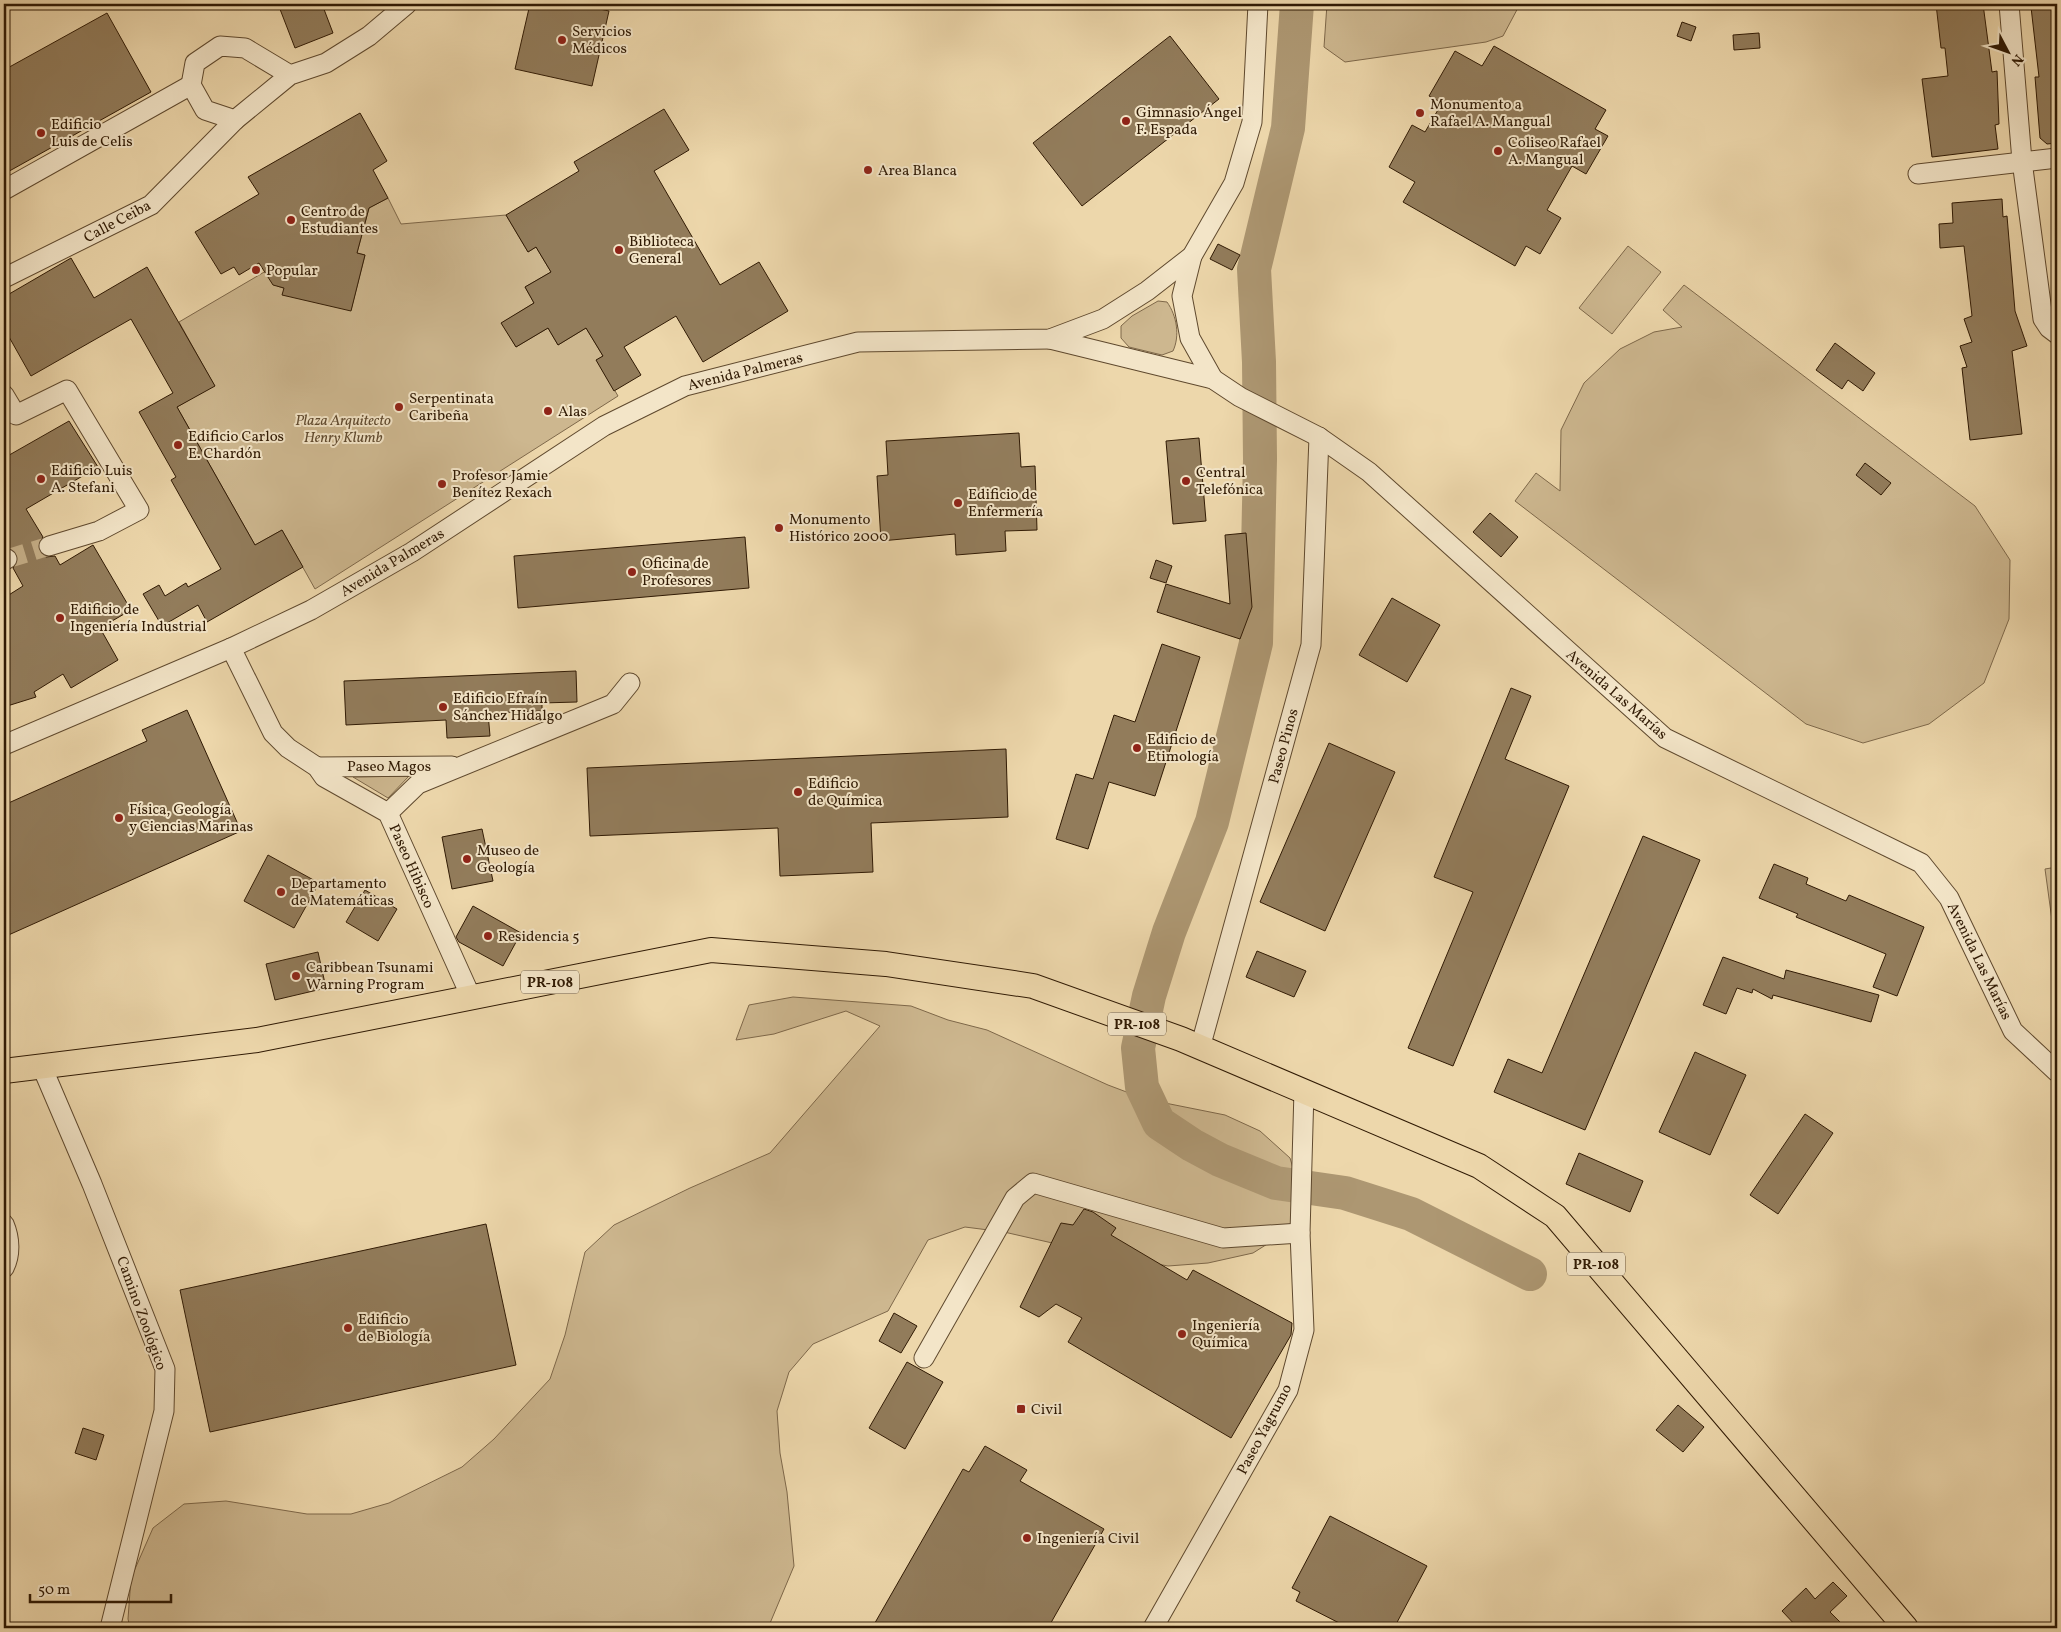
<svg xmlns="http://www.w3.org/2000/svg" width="2061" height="1632" font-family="Vollkorn,serif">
<rect width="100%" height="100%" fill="#edd7ab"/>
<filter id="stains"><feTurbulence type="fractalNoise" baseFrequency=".004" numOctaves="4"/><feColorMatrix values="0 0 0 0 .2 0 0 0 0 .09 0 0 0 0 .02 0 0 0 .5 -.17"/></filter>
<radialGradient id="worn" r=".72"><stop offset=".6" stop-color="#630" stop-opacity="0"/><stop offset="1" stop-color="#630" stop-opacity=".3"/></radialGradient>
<g fill="#cdb78f" stroke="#7e684a">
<path d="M1327,4H1520L1503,36L1486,42L1345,62L1324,47Z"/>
<path d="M388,198L401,224L506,215L528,252L536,247L551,272L525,287L534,303L502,323L516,347L548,328L558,345L586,328L603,356L597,360L618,396L315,589L282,530L255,545L177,407L214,385L179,322L283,261L277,286L351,310L365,255L357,253L369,208Z"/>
<path d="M1628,246L1661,272L1612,334L1579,308Z"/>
<path d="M1684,285L1975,506L2010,560L2009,619L1984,683L1929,724L1863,743L1806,724L1515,501L1536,473L1560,491L1561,430L1584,383L1620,349L1654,332L1682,327L1663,310Z"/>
<path d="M1158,301L1167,302C1177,316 1180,336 1173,351L1162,355L1129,347L1121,338V326L1132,316Z"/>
<path d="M409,776L388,798L353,777Z"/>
<path d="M2057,867V957L2045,869Z"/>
<path d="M793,997L911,1006L948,1020L987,1030L1108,1085L1145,1099L1225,1115L1260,1131L1290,1158L1301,1195L1288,1231L1253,1253L1208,1263L1168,1266L1083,1250L1004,1232L965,1227L928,1240L888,1311L813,1344L789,1372L777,1411L780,1453L787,1492L794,1566L768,1628H130L128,1619L131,1578L153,1528L184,1504L226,1501L307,1514H351L389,1503L462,1467L494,1439L550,1379L565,1335L585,1252L614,1225L690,1188L770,1153L880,1026L846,1011L774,1034L736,1040L749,1005Z"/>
</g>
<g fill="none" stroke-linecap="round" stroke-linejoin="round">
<path stroke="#ad9772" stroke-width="34" d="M1297,4L1288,128L1254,269L1259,362L1260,459L1256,643L1212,822L1169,932L1149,996L1138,1048L1142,1087L1159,1123L1192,1145L1220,1160L1276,1183L1345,1193L1411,1214L1530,1274"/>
</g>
<g fill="#927c5b" stroke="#301a04">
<path d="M278,4H322L333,33L295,48Z"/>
<path d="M530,4H577L609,11L592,86L515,69Z"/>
<path d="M1936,4H1983L1992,72L1997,71L1999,124L1995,125L1998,149L1932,157L1922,79L1948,76L1945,48H1941Z"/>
<path d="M2057,4V143L2047,144L2040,138L2035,77H2039L2031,7Z"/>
<path d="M107,13L151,92L4,174V70Z"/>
<path d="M1682,22L1696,27L1691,41L1677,36Z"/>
<path d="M1759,33L1760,48L1734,50L1733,35Z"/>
<path d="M1170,36L1219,99L1082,206L1033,143Z"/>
<path d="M1494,46L1606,110L1595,129L1608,136L1586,174L1572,166L1547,210L1561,218L1540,254L1526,246L1515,266L1403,202L1415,182L1389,167L1412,125L1425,132L1442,103L1429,96L1455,51L1482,66Z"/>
<path d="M664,109L689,150L654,171L720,285L759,262L788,311L703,362L676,316L624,347L641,375L614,391L596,360L603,356L586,328L558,345L548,328L516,347L501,323L534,303L525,287L551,272L536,247L528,252L506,215L579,171L574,162Z"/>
<path d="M360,113L387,161L373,170L388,198L369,208L357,253L365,255L351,311L282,295L284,288L273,285L259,263L239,275L234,267L221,274L195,232L259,194L248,177Z"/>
<path d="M2002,199L2003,217L2007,216L2015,311L2027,346L2012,351L2022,434L1970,440L1962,368L1967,367L1960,346L1972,342L1964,319L1972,316L1964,246L1940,248L1939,224L1953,223L1952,203Z"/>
<path d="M1218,244L1240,255L1232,270L1210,259Z"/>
<path d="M71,258L94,298L147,267L215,386L177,407L255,545L282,530L303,567L207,622L198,605L162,626L143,594L159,585L165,596L186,583L188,587L221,569L171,480L176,477L139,412L173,393L131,319L31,376L4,328V297Z"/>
<path d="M1835,343L1875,373L1863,391L1848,380L1842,389L1816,370Z"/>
<path d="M69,421L98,467L26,509L43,537L38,543V550L46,557L55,556L60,565L93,545L131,610L100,628L118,660L71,688L63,674L34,692L36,697L4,707V598L23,586L13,568L18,562L17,555L10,548H4V458Z"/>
<path d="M1019,433L1021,467L1035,466L1037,530L1005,531L1006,551L956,555L955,534L881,541L877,476L888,475L886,441Z"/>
<path d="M1199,438L1206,521L1173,524L1166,441Z"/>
<path d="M1865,463L1891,483L1881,495L1856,475Z"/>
<path d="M1490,513L1518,537L1501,557L1473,532Z"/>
<path d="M1246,533L1252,607L1240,639L1157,612L1166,584L1230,604L1225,535Z"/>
<path d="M745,537L749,588L518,608L514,556Z"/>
<path d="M1156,560L1172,566L1166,583L1150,578Z"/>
<path d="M1392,598L1440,625L1407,682L1359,655Z"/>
<path d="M1162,644L1200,657L1155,796L1109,782L1088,849L1056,839L1076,774L1093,779L1114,715L1135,722Z"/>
<path d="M576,671L577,702L542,703V711L488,713L490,736L447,738L446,720L346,725L344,681Z"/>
<path d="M1511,688L1531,696L1505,759L1569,786L1453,1066L1408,1048L1473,892L1434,877Z"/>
<path d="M187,710L241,831L4,937V805L147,741L142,730Z"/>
<path d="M1329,743L1395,772L1325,931L1260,902Z"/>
<path d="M1006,749L1008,817L871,823L873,872L780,876L778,828L590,836L587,768Z"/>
<path d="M482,829L493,881L452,889L442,837Z"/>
<path d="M1643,836L1700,860L1585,1130L1494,1092L1508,1059L1542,1073Z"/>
<path d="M268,855L319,883L294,928L244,901Z"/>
<path d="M1774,864L1808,878L1806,884L1846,901L1849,895L1924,927L1897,996L1873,987L1886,954L1796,917L1798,914L1759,898Z"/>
<path d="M365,890L397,909L378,941L346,922Z"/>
<path d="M473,906L521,933L503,966L459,942L456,937Z"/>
<path d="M1257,951L1306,971L1294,997L1246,977Z"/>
<path d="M318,952L326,988L275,1000L266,964Z"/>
<path d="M1723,957L1784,979L1786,970L1879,995L1871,1022L1773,995L1772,999L1753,989L1752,993L1737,988L1726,1014L1703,1005Z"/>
<path d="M1695,1052L1746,1075L1710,1155L1659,1132Z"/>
<path d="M1805,1114L1833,1133L1778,1214L1750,1195Z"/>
<path d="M1579,1153L1643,1181L1630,1212L1566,1184Z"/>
<path d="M1084,1209L1093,1212L1116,1228L1111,1235L1187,1280L1193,1270L1292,1323L1291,1335L1231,1438L1068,1342L1082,1318L1056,1304L1039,1317L1020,1307L1061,1223L1073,1225Z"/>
<path d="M486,1224L516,1365L210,1432L180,1290Z"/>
<path d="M894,1313L917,1326L901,1353L879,1341Z"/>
<path d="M907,1362L943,1382L905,1449L869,1428Z"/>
<path d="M1678,1405L1704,1427L1683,1452L1656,1430Z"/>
<path d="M83,1428L104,1435L96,1460L75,1453Z"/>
<path d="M985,1446L1027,1470L1020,1481L1104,1529L1048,1628H872L963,1469L969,1472Z"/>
<path d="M1330,1516L1427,1566L1394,1628H1349L1296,1601L1300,1592L1292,1588Z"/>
<path d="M1833,1582L1847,1596L1830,1612L1846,1628H1798L1782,1611L1806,1588L1815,1599Z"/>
</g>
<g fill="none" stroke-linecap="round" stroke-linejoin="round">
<path stroke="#c7b18a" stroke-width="19" stroke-dasharray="19 9" stroke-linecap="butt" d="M7,559L49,546"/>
<g stroke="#5f492e" stroke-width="21">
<g id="minor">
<path d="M2009,4L2022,161L2043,319L2049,328L2057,334"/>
<path d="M290,75L245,48L220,46L195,63L191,85L205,110L235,120L290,75L326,63L369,36L407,4"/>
<path d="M1918,174L2057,158"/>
<path d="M4,190L191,85"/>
<path d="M1192,256L1182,296L1190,338L1213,379"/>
<path d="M4,278L151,205L235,120"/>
<path d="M1050,339L1213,379L1240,397L1319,437L1369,472L1665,738L1921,863L1949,898L2013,1031L2057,1072"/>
<path d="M4,395L16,415L67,390L139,510L99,531L49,546"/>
<path d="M4,560L7,559"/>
<path d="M231,648L273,733L288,748L317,767L324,777L388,813L471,997"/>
<path d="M4,745L231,648L311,610L412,552L604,426L685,386L858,342L1050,339L1103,319L1147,291L1192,256L1234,183L1252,122L1258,4"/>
<path d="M317,767L452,766"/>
<path d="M388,813L418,784L613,704L630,683"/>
<path d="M1200,1048L1311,645L1319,437"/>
<path d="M42,1067L92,1184L165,1369L164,1411L110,1628"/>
<path d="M4,1224C10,1238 11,1255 4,1268"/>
<path d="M924,1358L1015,1198L1033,1183L1223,1238L1300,1233"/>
<path d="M1153,1628L1288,1390L1304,1330L1300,1233L1304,1090"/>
</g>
</g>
<g stroke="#301a04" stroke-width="26">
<path id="major" d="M4,1071L257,1040L711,950L886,964L1033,986L1181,1039L1479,1166L1555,1216L1906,1628"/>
</g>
<use href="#minor" stroke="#f3e5c8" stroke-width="19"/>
<use href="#major" stroke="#edd7ab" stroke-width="24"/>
</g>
<g fill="#8f2418" stroke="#f3e5c8" stroke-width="2">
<circle cx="562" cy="40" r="5"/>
<circle cx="1420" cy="113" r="5"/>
<circle cx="1126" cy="121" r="5"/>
<circle cx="41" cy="133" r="5"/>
<circle cx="1498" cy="151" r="5"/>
<circle cx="868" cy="170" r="5"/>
<circle cx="291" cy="220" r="5"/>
<circle cx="619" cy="250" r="5"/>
<circle cx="256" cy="270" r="5"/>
<circle cx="399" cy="407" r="5"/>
<circle cx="548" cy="411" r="5"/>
<circle cx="178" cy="445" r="5"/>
<circle cx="41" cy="479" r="5"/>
<circle cx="1186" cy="481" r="5"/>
<circle cx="442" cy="484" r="5"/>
<circle cx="958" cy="503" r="5"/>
<circle cx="779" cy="528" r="5"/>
<circle cx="632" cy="572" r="5"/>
<circle cx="60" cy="618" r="5"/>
<circle cx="443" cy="707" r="5"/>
<circle cx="1137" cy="748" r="5"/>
<circle cx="798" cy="792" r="5"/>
<circle cx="119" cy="818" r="5"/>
<circle cx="467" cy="859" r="5"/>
<circle cx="281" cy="892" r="5"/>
<circle cx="488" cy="936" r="5"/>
<circle cx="296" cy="976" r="5"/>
<circle cx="348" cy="1328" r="5"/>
<circle cx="1182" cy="1334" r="5"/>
<rect x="1016" y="1404" width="10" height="10" rx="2.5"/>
<circle cx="1027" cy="1538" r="5"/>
</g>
<g text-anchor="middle" stroke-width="4" stroke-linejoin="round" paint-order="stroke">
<g fill="#f3e5c8" stroke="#6a573f" stroke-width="1">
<rect x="521" y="970.5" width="58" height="23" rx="4"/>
<rect x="1108" y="1012.5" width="58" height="23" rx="4"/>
<rect x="1567" y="1252.5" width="58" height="23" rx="4"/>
</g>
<g font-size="14" font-weight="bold" fill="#301a04">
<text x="550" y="987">PR-108</text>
<text x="1137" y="1029">PR-108</text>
<text x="1596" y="1269">PR-108</text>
</g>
<g font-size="15" fill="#301a04" stroke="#f3e5c8" text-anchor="start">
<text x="572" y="36">Servicios<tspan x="572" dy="17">Médicos</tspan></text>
<text x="1430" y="109">Monumento a<tspan x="1430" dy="17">Rafael A. Mangual</tspan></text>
<text x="1136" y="117">Gimnasio Ángel<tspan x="1136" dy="17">F. Espada</tspan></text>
<text x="51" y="129">Edificio<tspan x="51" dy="17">Luis de Celis</tspan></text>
<text x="1508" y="147">Coliseo Rafael<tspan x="1508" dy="17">A. Mangual</tspan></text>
<text x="878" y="175">Area Blanca</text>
<text x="301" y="216">Centro de<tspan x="301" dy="17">Estudiantes</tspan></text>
<text x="629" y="246">Biblioteca<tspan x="629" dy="17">General</tspan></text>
<text x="266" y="275">Popular</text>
<text x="409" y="403">Serpentinata<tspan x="409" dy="17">Caribeña</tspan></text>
<text x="558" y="416">Alas</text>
<text x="188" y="441">Edificio Carlos<tspan x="188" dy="17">E. Chardón</tspan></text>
<text x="51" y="475">Edificio Luis<tspan x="51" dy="17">A. Stefani</tspan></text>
<text x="1196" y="477">Central<tspan x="1196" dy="17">Telefónica</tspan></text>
<text x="452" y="480">Profesor Jamie<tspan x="452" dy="17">Benítez Rexach</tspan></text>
<text x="968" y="499">Edificio de<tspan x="968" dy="17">Enfermería</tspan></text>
<text x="789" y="524">Monumento<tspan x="789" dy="17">Histórico 2000</tspan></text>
<text x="642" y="568">Oficina de<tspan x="642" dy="17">Profesores</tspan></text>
<text x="70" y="614">Edificio de<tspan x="70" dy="17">Ingeniería Industrial</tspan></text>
<text x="453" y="703">Edificio Efraín<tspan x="453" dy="17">Sánchez Hidalgo</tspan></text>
<text x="1147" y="744">Edificio de<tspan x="1147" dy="17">Etimología</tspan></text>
<text x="808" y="788">Edificio<tspan x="808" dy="17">de Química</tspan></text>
<text x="129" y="814">Física, Geología<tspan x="129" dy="17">y Ciencias Marinas</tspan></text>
<text x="477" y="855">Museo de<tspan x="477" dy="17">Geología</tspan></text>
<text x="291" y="888">Departamento<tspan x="291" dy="17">de Matemáticas</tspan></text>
<text x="498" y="941">Residencia 5</text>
<text x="306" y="972">Caribbean Tsunami<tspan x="306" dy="17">Warning Program</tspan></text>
<text x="358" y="1324">Edificio<tspan x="358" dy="17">de Biología</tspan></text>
<text x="1192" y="1330">Ingeniería<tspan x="1192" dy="17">Química</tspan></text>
<text x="1031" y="1414">Civil</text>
<text x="1037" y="1543">Ingeniería Civil</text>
</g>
<g font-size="15" fill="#301a04" stroke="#f3e5c8">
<text transform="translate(117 221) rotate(-28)" y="5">Calle Ceiba</text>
<text transform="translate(745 371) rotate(-14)" y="5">Avenida Palmeras</text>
<text transform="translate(392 562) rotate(-31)" y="5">Avenida Palmeras</text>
<text transform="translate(1617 694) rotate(41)" y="5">Avenida Las Marías</text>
<text transform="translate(1283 746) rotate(-75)" y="5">Paseo Pinos</text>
<text x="389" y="771">Paseo Magos</text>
<text transform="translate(412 866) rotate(66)" y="5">Paseo Hibisco</text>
<text transform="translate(1980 961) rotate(64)" y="5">Avenida Las Marías</text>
<text transform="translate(142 1313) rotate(70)" y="5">Camino Zoológico</text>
<text transform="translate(1264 1429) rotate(-62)" y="5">Paseo Yagrumo</text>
</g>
<g font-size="15" font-style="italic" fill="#5f492e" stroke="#f3e5c8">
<text x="343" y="425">Plaza Arquitecto<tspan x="343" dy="17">Henry Klumb</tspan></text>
</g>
</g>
<rect width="2061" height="1632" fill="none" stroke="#edd7ab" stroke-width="20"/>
<rect x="5" y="5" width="2051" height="1622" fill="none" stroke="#301a04" stroke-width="2.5"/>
<rect x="10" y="10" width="2041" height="1612" fill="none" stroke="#301a04"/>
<g transform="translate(2008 52) rotate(131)" stroke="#f3e5c8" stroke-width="4" paint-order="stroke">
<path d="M0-4L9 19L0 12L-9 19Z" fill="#301a04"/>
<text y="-8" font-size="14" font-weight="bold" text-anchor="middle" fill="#301a04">N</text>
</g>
<path d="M30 1594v8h141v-8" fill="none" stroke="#301a04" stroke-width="2.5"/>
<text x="38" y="1594" font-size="15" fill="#301a04" stroke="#f3e5c8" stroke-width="4" paint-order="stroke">50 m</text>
<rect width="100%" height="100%" filter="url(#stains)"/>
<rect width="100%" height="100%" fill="url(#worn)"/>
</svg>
